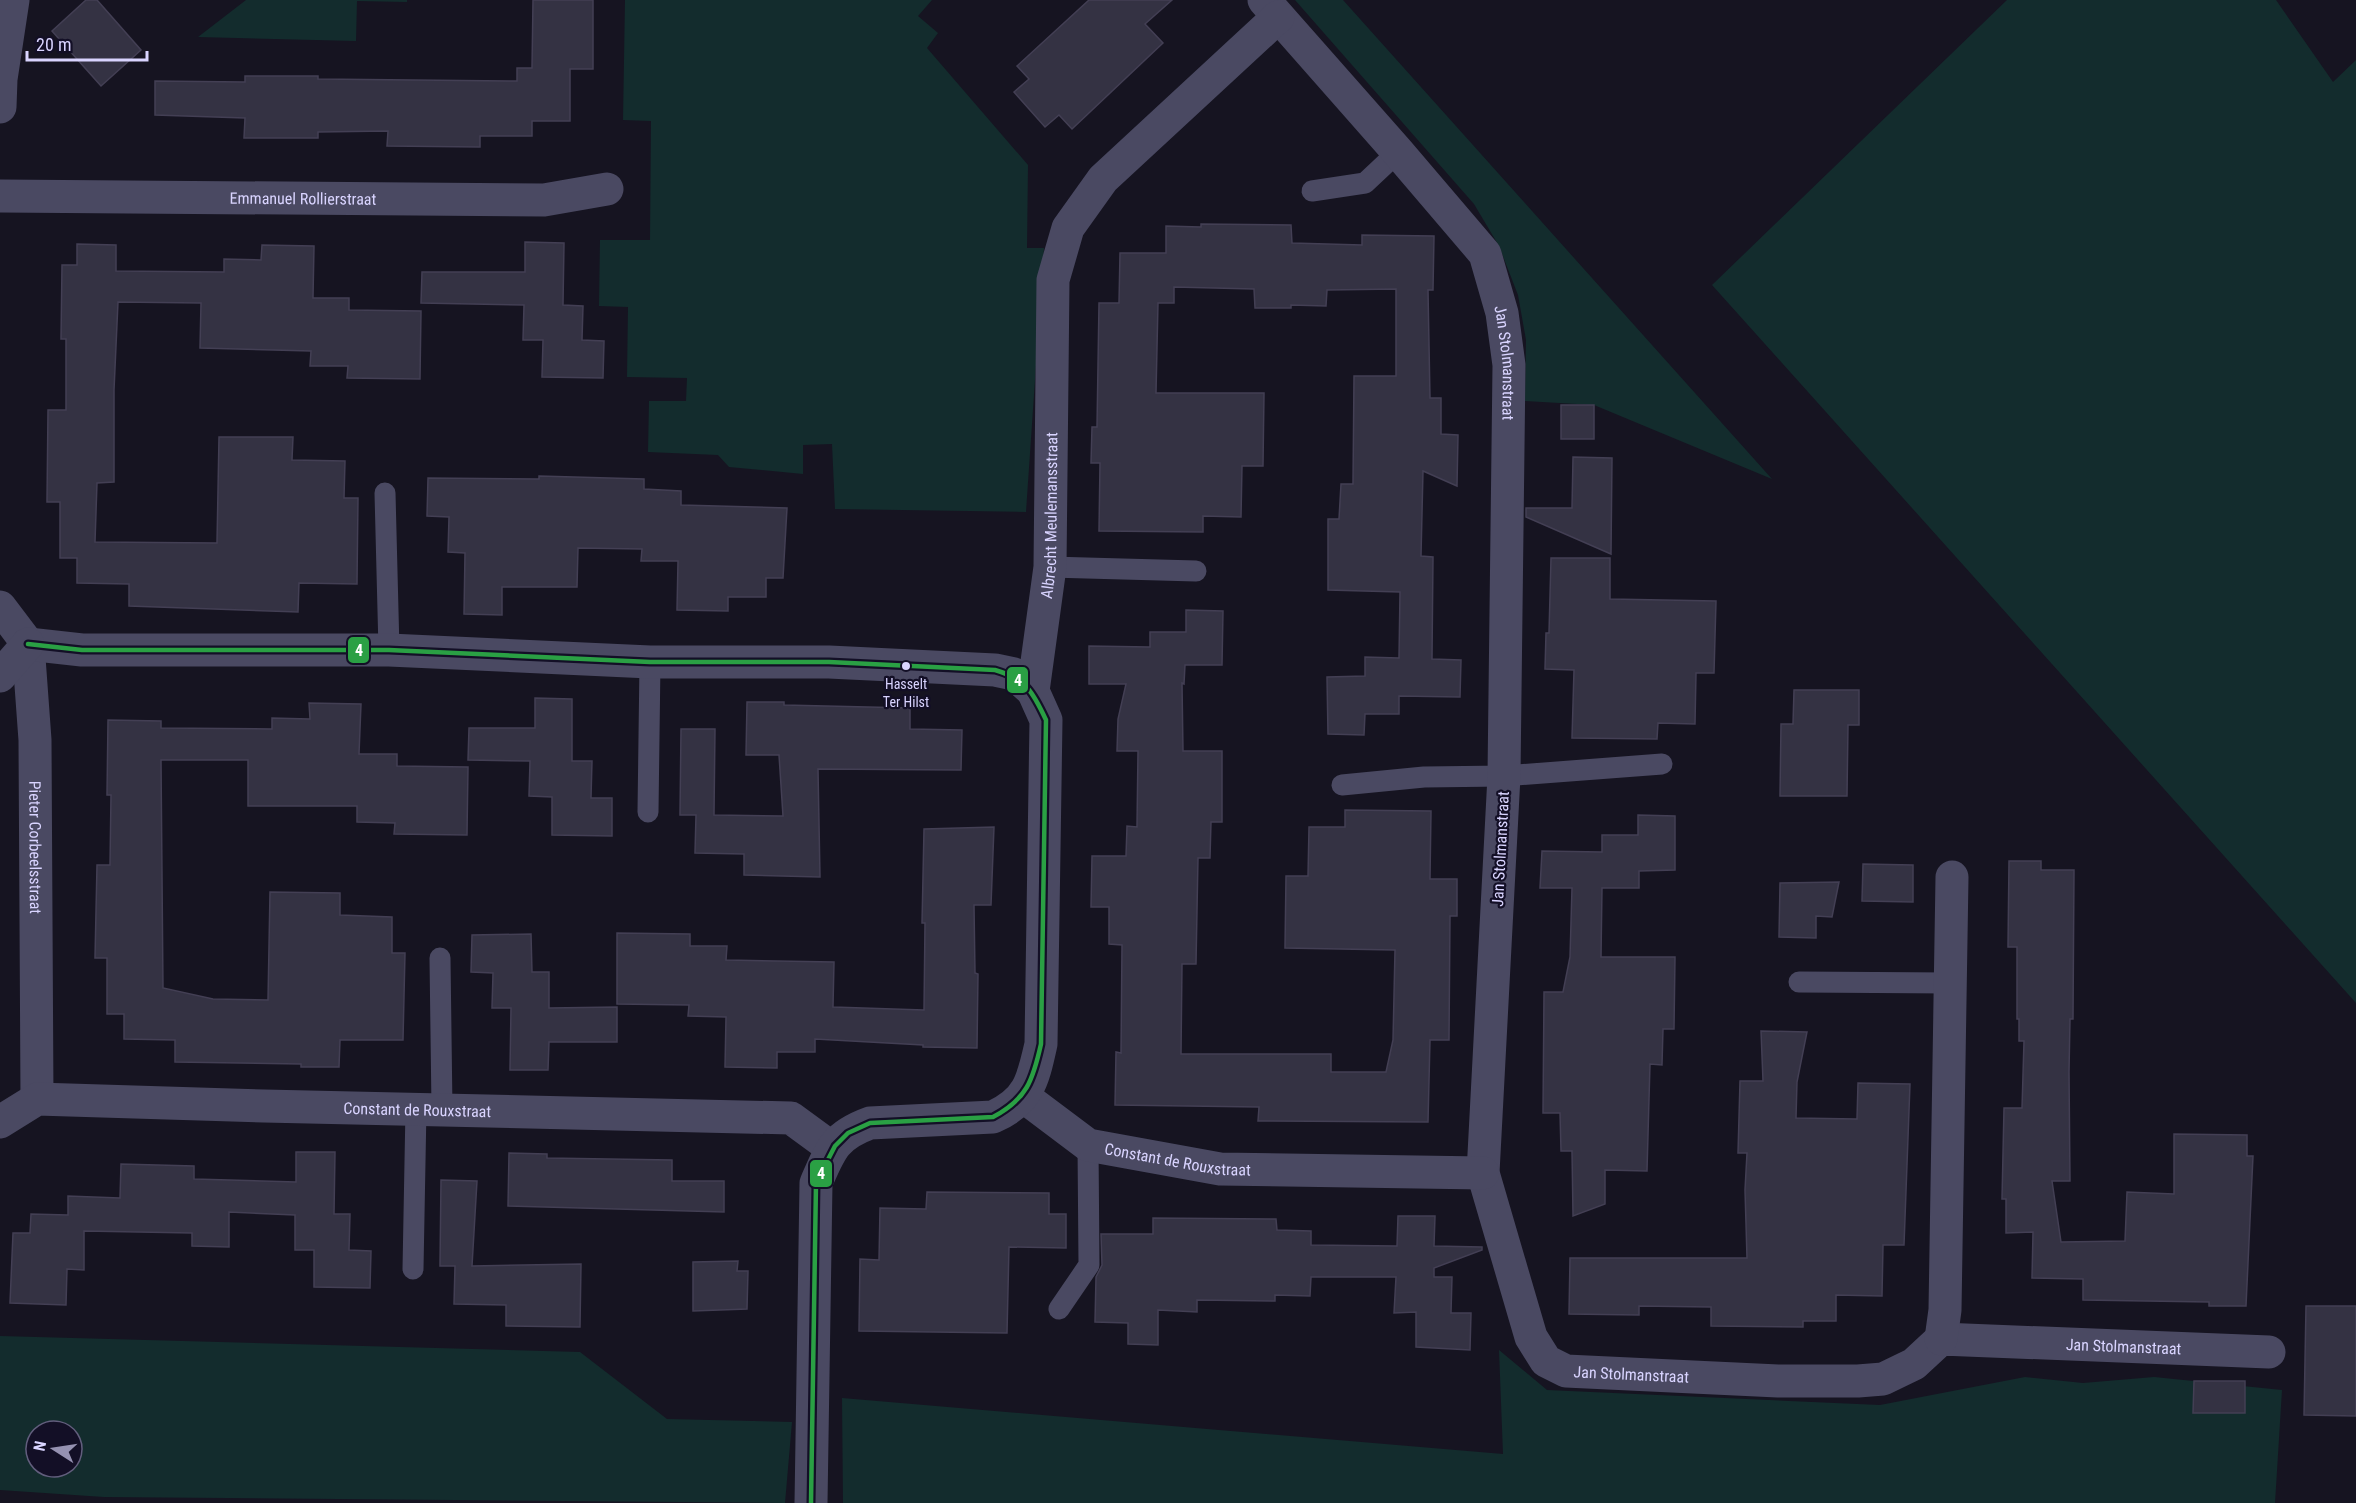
<svg xmlns="http://www.w3.org/2000/svg" width="2356" height="1503" font-family="'Roboto Condensed',sans-serif">
<rect width="100%" height="100%" fill="#161421"/>
<g fill="#132c2d" fill-rule="evenodd">
<path d="M246,0H407V2L357,1L356,41L198,37Z"/>
<path d="M625,0H932L918,16L938,33L927,48L1028,165L1027,248H1044L1026,512L835,509L832,444L803,445V474L729,467L718,455L648,452L649,401H686L687,378L627,377L628,307L599,306L600,240H650L651,121L623,120Z"/>
<path d="M1295,0H1343L1772,479L1594,405L1525,401L1526,340L1518,295L1499,246L1474,204Z"/>
<path d="M2007,0H2276L2333,82L2356,60V1003L1712,285Z"/>
<path d="M0,1336L580,1352L667,1419L792,1422L785,1503L104,1497L0,1490ZM36,1431H72V1467H36Z"/>
<path d="M1499,1350L1547,1390L1880,1405L2025,1377L2083,1383L2154,1377L2282,1390L2275,1503H843L842,1398L1503,1454Z"/>
</g>
<g fill="#343243" stroke="#433f54" stroke-width="1.5">
<path d="M86,0H97L141,50L101,86L52,31Z"/>
<path d="M533,0H593V69H570V121H532V136H480V147L387,146L388,131L318,132V138H244L245,118L155,115V81L245,82V76H318V79L517,81V68H532Z"/>
<path d="M1089,0H1172L1145,24L1163,43L1072,129L1059,115L1045,127L1014,92L1029,79L1017,66Z"/>
<path d="M1201,224L1291,225L1292,243L1362,245V235L1434,236L1433,290H1428L1430,398H1441V434L1458,435L1457,486L1423,471L1421,556L1433,557L1432,659L1461,660L1460,697L1399,696V714H1365L1364,735L1328,734L1327,677L1365,676V657L1399,658L1400,592L1328,590V519H1339L1341,484H1353L1354,376H1396V289L1327,290L1326,306L1291,305V308H1255L1254,289L1174,287V303H1158L1156,393H1264L1263,466H1242L1241,517L1203,516V532L1099,531L1100,463H1091L1092,427H1097L1099,303H1119L1120,253H1166V226L1201,227Z"/>
<path d="M525,242L564,243L563,305L583,306L582,340L604,341L603,378L542,377L543,340H523L524,305L421,303L422,272H525Z"/>
<path d="M77,244L116,245V271L224,272V259L261,260L262,245L314,246L313,298H349V310L421,311L420,379L347,378L348,366H310L311,351L200,348L201,303L118,302L114,390V482L97,483L95,542L217,543L219,437H293L292,460L345,461L344,498H358L357,584L299,583L298,612L129,606V584L77,583V558H60V502H47L48,410H66V339H61L62,265H77Z"/>
<rect x="1561" y="405" width="33" height="34"/>
<path d="M1573,457L1612,458L1611,554L1526,517V508H1572Z"/>
<path d="M539,476L644,479V489L681,491V505L787,508L783,578H766V597H728V611L677,610L678,561H641L642,549L578,548L577,587H502V615L464,614L465,553L448,552L449,517L427,516L428,478L539,479Z"/>
<path d="M1551,558H1610V599L1716,601L1714,673H1696L1695,724L1658,723L1657,739L1572,738L1574,670L1545,669L1546,633H1549Z"/>
<path d="M1186,610L1223,611L1222,665H1185L1184,684L1182,683L1183,751H1222V822H1211L1210,858H1198L1196,964H1182L1181,1054H1331V1072H1386L1393,1040L1395,950L1285,948L1286,876H1308L1309,827H1345V810L1431,811L1430,879H1457V916H1450L1449,1040H1430L1428,1122L1258,1121L1259,1107L1115,1105L1116,1052L1121,1053L1122,945L1109,944V907H1091L1092,856H1126L1127,826L1137,827L1138,751H1117L1118,719L1126,684H1089V646L1150,647V632H1186Z"/>
<path d="M1794,690H1859V725H1848L1847,796H1780L1781,724H1793Z"/>
<path d="M535,698L572,699V761H592L591,798H612V836L552,835V797L529,796L530,761L468,760L469,728H535Z"/>
<path d="M747,702H784V705L910,708V729L962,730L961,770L818,769L820,877L744,875V854L695,853L696,815H680L681,729H715L714,815L783,816L779,755H746Z"/>
<path d="M309,703L361,704L359,754H397V766L468,767L467,835L394,834L395,823L357,822V806H248V760H161L163,988L213,999L268,1000L270,892L340,893V915L392,917V953H405L403,1040H340L339,1067H301V1064L175,1062V1040L124,1039V1014H107V958H95L97,865H110L111,795H107L108,720L161,721V728L272,729V718L310,719Z"/>
<path d="M1638,815L1675,816V870L1639,871V888H1602L1601,957H1675L1674,1029H1663L1662,1065L1650,1064L1647,1171L1605,1170V1204L1573,1216L1572,1151H1561L1560,1113H1543L1544,992H1563L1570,957L1572,888H1540L1542,851L1602,852V835H1638Z"/>
<path d="M994,827L991,905H974L975,973L978,974L977,1048L923,1047V1045L815,1039V1052H777V1068L725,1067L726,1017L688,1016L689,1005L617,1004V933L690,934V946H727L726,960L834,962L833,1007L924,1010L925,923H922L924,829Z"/>
<path d="M2009,861H2041V870H2074L2073,1019H2070L2069,1072L2070,1181H2052L2061,1242L2125,1241L2127,1192L2174,1194V1134L2247,1135V1156H2253L2246,1306H2209V1302L2083,1300V1279L2032,1278L2033,1232L2006,1233V1199H2002L2004,1108H2022L2024,1041H2019V1019H2017V947H2008Z"/>
<path d="M1863,864L1913,865V902L1862,901Z"/>
<path d="M1839,882L1832,917L1816,916V938L1779,937L1780,883Z"/>
<path d="M531,934L532,972H549V1008L617,1007V1042H549L548,1070H510L511,1008H492L493,973L471,972L472,935Z"/>
<path d="M1761,1031L1807,1032L1797,1082L1796,1118L1857,1119L1858,1083L1910,1084L1904,1245H1883L1882,1296L1836,1295V1321H1803V1327L1711,1326V1307L1639,1306V1315L1569,1314L1570,1258H1747L1745,1190L1747,1153H1738L1740,1081H1763Z"/>
<path d="M296,1152H335L334,1214H350L349,1250L371,1251L370,1288L314,1287V1250H295V1215L229,1212V1247L192,1246V1233L84,1231V1270L67,1269L66,1305L10,1303L13,1233H30L31,1214L68,1215V1196L120,1198L121,1164L194,1166V1179L296,1182Z"/>
<path d="M509,1153L547,1154V1158L672,1160V1181H724V1212L508,1206Z"/>
<path d="M441,1180L477,1181L472,1266L581,1264L580,1327L506,1326V1305L454,1304L455,1266H440Z"/>
<path d="M927,1192L1049,1193V1214H1066V1248L1009,1247L1007,1333L859,1331L860,1259L879,1260L880,1208L926,1209Z"/>
<path d="M1398,1216H1435L1434,1246L1482,1247V1250L1434,1268V1277H1452L1451,1313H1471L1470,1350L1416,1347V1312L1394,1313L1396,1277H1311L1310,1296L1275,1295V1301L1197,1300V1312L1158,1310V1345L1128,1344V1323L1095,1322L1096,1277L1102,1265L1101,1234H1153V1218L1276,1219L1277,1230L1311,1231V1245L1397,1246Z"/>
<path d="M738,1261L737,1271H748L747,1309L693,1311V1262Z"/>
<path d="M2306,1306H2356V1416L2304,1415Z"/>
<path d="M2194,1381H2245V1413H2193Z"/>
</g>
<g fill="none" stroke-linecap="round" stroke-linejoin="round">
<g stroke="#4a4962" stroke-width="21">
<path d="M1312,191L1365,183L1398,152"/>
<path d="M385,493L389,650"/>
<path d="M1050,567L1196,571"/>
<path d="M1342,785L1424,777L1504,776L1662,764"/>
<path d="M648,812L650,662"/>
<path d="M440,958L442,1109"/>
<path d="M1799,982L1950,983"/>
<path d="M413,1269L416,1108"/>
<path d="M1059,1309L1089,1265L1088,1145"/>
</g>
<g stroke="#4a4962" stroke-width="33">
<path id="s1" d="M1264,0L1398,152L1485,254L1502,313L1509,365L1504,776L1483,1173L1531,1337L1546,1361L1566,1371L1778,1381H1858L1883,1379L1914,1364L1941,1339L2269,1352"/>
<path d="M0,107L1,79L13,0"/>
<path id="s2" d="M0,196L544,200L607,189"/>
<path id="s3" d="M0,607L28,644L35,740L37,1099"/>
<path d="M28,644L82,650H389L650,662H829L995,670L1014,674L1033,691"/>
<path d="M0,676L28,644"/>
<path id="s4" d="M1024,1097L1088,1145L1220,1169L1483,1173"/>
<path id="s5" d="M0,1122L37,1099L264,1106L791,1118L832,1148"/>
<path d="M1941,1339L1945,1310L1952,877"/>
<path id="s6" d="M811,1503L816,1183C830,1151 834,1136 870,1123L993,1117C1029,1101 1033,1080 1041,1044L1046,720L1033,691L1050,567L1053,280L1068,228L1103,179L1278,17"/>
</g>
<g stroke="#130f26" stroke-width="9">
<path id="bus-1" d="M28,644L82,650H389L650,662H829L995,670C1026,679 1033,692 1046,720L1041,1044C1033,1080 1027,1099 993,1117L870,1123L848,1133L835,1146L816,1183L811,1503"/>
</g>
<use href="#bus-1" stroke="#2aa044" stroke-width="4.5"/>
</g>
<circle fill="#d9d4ff" stroke="#130f26" stroke-width="2" cx="906" cy="666" r="5"/>
<g text-anchor="middle" stroke-width="4.5" stroke-linejoin="round" paint-order="stroke">
<g font-size="14" fill="#d9d4ff" stroke="#130f26">
<text x="906" y="689">Hasselt<tspan x="906" dy="18">Ter Hilst</tspan></text>
</g>
<g font-size="16" fill="#d9d4ff" stroke="#130f26">
<text dy="6" stroke="none"><textPath href="#s2" startOffset="303">Emmanuel Rollierstraat</textPath></text>
<text dy="6" stroke="none"><textPath href="#s1" startOffset="448">Jan Stolmanstraat</textPath></text>
<text dy="6" stroke="none"><textPath href="#s6" startOffset="1152">Albrecht Meulemansstraat</textPath></text>
<text dy="6" stroke="none"><textPath href="#s3" startOffset="250">Pieter Corbeelsstraat</textPath></text>
<text transform="translate(1500 849) rotate(-87)" y="6">Jan Stolmanstraat</text>
<text dy="6" stroke="none"><textPath href="#s5" startOffset="424">Constant de Rouxstraat</textPath></text>
<text dy="6" stroke="none"><textPath href="#s4" startOffset="171">Constant de Rouxstraat</textPath></text>
<text dy="6" stroke="none"><textPath href="#s1" startOffset="2052">Jan Stolmanstraat</textPath></text>
<text dy="6" stroke="none"><textPath href="#s1" startOffset="1546">Jan Stolmanstraat</textPath></text>
</g>
</g>
<g stroke="#130f26" stroke-width="2">
<rect x="347" y="636" width="23" height="28" rx="6" fill="#2aa044"/>
<rect x="1006" y="666" width="23" height="28" rx="6" fill="#2aa044"/>
<rect x="809" y="1159" width="24" height="29" rx="6" fill="#2aa044"/>
</g>
<g font-size="16" text-anchor="middle" font-weight="bold" fill="#fff">
<text x="359" y="656">4</text>
<text x="1018" y="686">4</text>
<text x="821" y="1179">4</text>
</g>
<g transform="translate(54 1449) rotate(282)"><circle r="28" fill="#130f26" stroke="#625e7d" stroke-width="1.5"/>
<path d="M0-4.5L10 22L0 15L-10 22Z" fill="#9591b1"/>
<text y="-9" font-size="16" font-weight="bold" text-anchor="middle" fill="#d9d4ff">N</text>
</g>
<path d="M27 51v9h120v-9" fill="none" stroke="#d9d4ff" stroke-width="3"/>
<text x="36" y="51" font-size="18" fill="#d9d4ff" stroke="#130f26" stroke-width="4.5" paint-order="stroke">20 m</text>
</svg>
